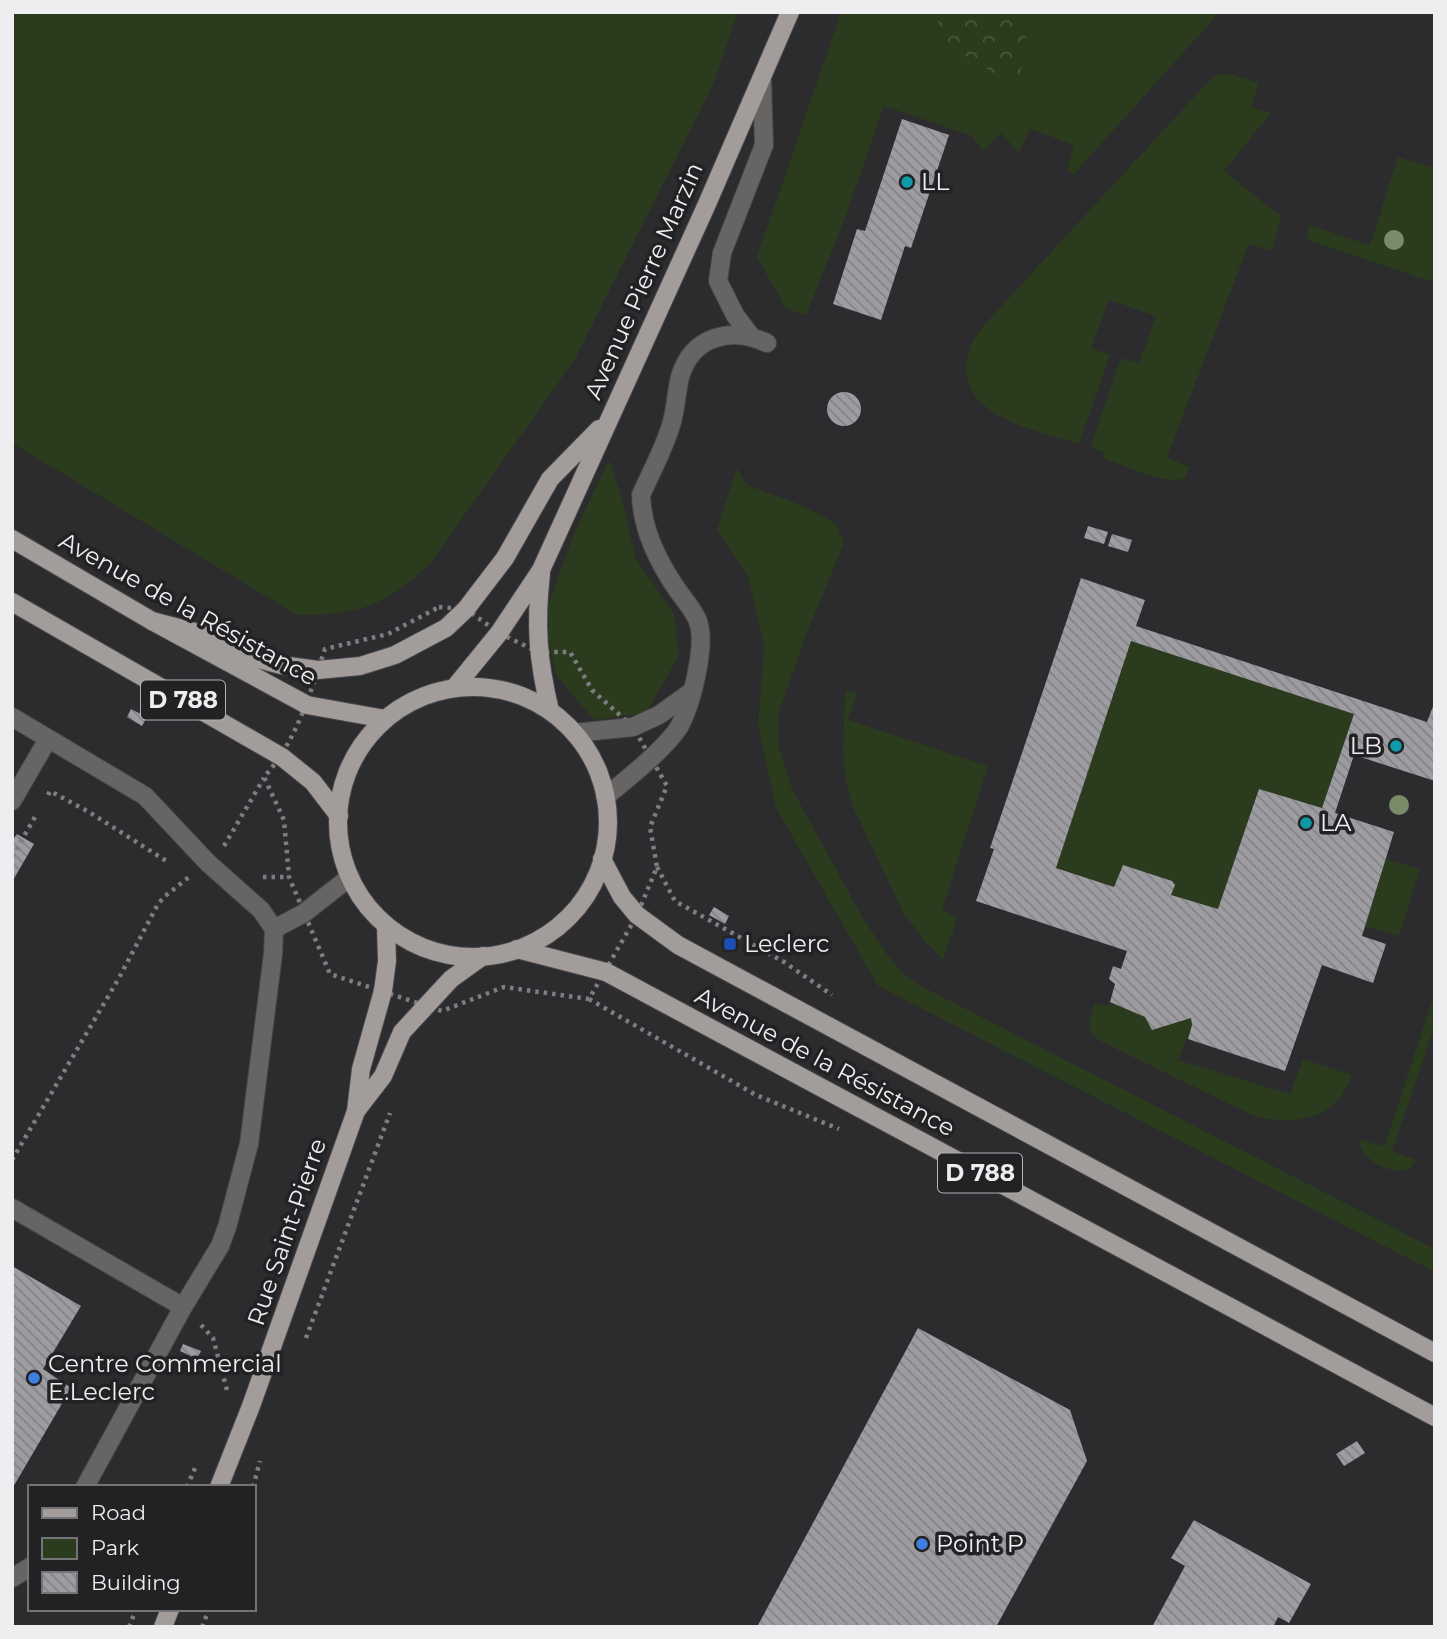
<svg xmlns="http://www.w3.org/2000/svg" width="1447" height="1639" font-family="Montserrat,sans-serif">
<defs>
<pattern id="forest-crowns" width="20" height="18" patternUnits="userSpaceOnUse" patternTransform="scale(1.75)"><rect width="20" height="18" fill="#2b3b1d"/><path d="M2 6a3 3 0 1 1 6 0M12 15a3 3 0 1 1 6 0" fill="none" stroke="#4a583e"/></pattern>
<pattern id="building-back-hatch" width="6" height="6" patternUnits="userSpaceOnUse" patternTransform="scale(1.75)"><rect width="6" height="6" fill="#9d9ca1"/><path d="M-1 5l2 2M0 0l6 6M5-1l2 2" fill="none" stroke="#838286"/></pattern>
</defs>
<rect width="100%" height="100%" fill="#2c2b2e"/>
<g fill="#2b3b1d">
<path d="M12,12H738L712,87L575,359L429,565C383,607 359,615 297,615L12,443Z"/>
<path d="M841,12H1220L1073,175L1067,170L1074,145L1030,129L1019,153L1001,133L983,151L972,136L884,106L844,221L806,315L786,309L757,257Z"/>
<path d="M1230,74L1259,83L1251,107L1271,113L1224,171L1281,216L1272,251L1249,244L1167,457L1189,467L1186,477C1168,488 1123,465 1103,458V452L1090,448L1121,358L1139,363L1156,316L1109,300L1091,348L1110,355L1079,444C1033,429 947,415 970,348C972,340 979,332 984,325L1205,85L1216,75Z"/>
<path d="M1398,157L1435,168V283L1307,240L1309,225L1370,245Z"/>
<path d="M609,460L622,499L636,559L674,614L679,656L646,713L594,720L556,675L544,617L575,531Z"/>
<path d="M737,468L747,485L796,503L823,516L837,525L844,543L805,638L778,715V743L792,789L863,918L889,957L902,973L919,985L1435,1249V1272L878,986L776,808L758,725L764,645L748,577L717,530Z"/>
<path d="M1131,641L1354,714L1322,808L1259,789L1218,909L1171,895L1175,885L1172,881L1123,865L1114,887L1056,868Z"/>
<path d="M845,690L857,693L848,720L988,766L942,910L958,917L943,959L925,941L904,914L852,805L846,781L843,753Z"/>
<path d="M1386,859L1420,869L1399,936L1365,926Z"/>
<path d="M1435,992V1026L1392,1151L1416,1160L1411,1168C1390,1177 1361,1160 1359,1139L1384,1147Z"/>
<path d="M1095,1003L1106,1006L1115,1003L1145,1017L1152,1030L1191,1018L1192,1025L1178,1060L1290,1094L1303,1059L1352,1075C1348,1082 1345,1093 1339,1099C1317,1124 1281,1124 1252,1115L1098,1040C1084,1028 1090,1018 1095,1003Z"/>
</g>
<path fill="url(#forest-crowns)" d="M941,12H1030L1018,88L933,35Z"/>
<g fill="url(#building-back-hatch)" fill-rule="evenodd">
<path d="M902,119L949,135L911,248L905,246L881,320L833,304L857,229L865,231Z"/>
<circle cx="844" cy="409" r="17"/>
<path d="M1088,526L1108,532L1104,544L1084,538Z"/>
<path d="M1112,534L1132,540L1128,552L1108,546Z"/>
<path d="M1081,578L1145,600L1136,626L1427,722L1435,701V781L1354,755L1335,813L1394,832L1362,936L1386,944L1373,983L1322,965L1285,1071L1188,1039L1192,1025L1191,1018L1152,1030L1145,1017L1110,1002L1115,984L1109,979L1113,966L1121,969L1127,951L976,901L994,849L990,848ZM1131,641L1354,714L1322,808L1259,789L1218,909L1171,895L1175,885L1172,881L1123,865L1114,887L1056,868Z"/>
<path d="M131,709L147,717L142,726L127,717Z"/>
<path d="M17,834L34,844L12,882V841Z"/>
<path d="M714,907L729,916L725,924L709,915Z"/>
<path d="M12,1266L81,1306L43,1369L70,1387L67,1395L12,1489Z"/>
<path d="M918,1328L1070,1410L1087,1461L996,1627H757Z"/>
<path d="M183,1344L201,1351L197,1359L180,1351Z"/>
<path d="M1357,1441L1365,1453L1344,1466L1336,1454Z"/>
<path d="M1194,1520L1311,1584L1289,1623L1278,1617L1273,1627H1152L1185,1566L1171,1558Z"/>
</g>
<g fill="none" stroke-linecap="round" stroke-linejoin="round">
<g stroke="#474649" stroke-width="20">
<g id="minor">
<path d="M750,335L735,315L718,281L722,253L764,145L762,80"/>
<path d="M12,717L145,796L208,863L261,910L274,929L273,954L249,1144L227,1227L220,1246L183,1307L85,1487"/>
<path d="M574,733L633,727L659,715L691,692"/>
<path d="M605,797C626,780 665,749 679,727C691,706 708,642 697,619C692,608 683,598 676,588C657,560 642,529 641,495C651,472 664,449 671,425C676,410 676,393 680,377C692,336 731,326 767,343"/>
<path d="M12,801L48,739"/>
<path d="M274,929L304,913L350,877"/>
<path d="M12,1208L183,1307"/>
<path d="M12,1578L30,1567"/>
</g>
</g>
<g stroke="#474649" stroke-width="20">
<g id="major">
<path d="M12,539L152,621L307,705L385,719"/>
<path d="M541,574C535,626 538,660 550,711"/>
<path d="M12,602L282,757L313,782L339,816"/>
<path d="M152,621L206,635L243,655L281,665L318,670L360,666L395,655L446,628L466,609L505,558L550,479L599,429"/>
<path d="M455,687L499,633L541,570L707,204L790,12"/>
<circle cx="473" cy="822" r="135"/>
<path d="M602,859L622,897L637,915L678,945L1435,1353"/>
<path d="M517,949L606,972L1435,1417"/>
<path d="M356,1111L383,1076L402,1032L451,979L483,956"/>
<path d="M219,1487L251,1406L356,1111L361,1069L383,991L387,961L386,925"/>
<path d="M163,1627L170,1609"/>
</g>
</g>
<g stroke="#7e7d80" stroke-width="4.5" stroke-dasharray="3.5 5" stroke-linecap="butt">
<path d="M439,607L466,609L499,633L538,652H570L592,690L633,727L667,786L650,827L657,867L637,915L589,999L504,987L442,1011L330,974L289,877L284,820L264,777C297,740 309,696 325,649L388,634Z"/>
<path d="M48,795L50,791L89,812L168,862"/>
<path d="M224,846L264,778"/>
<path d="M12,857L35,817"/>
<path d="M657,867L675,901L784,962L832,995"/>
<path d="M263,877H289"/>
<path d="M589,999L756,1095L839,1129"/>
<path d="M12,1160L119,978L158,904L164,897L189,877"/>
<path d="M201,1325L213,1338L228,1394"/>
<path d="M306,1338L390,1113"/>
<path d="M187,1487L195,1468"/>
<path d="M253,1487L260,1461"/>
<path d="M129,1627L136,1609"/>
<path d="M202,1627L209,1609"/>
</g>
<use href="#minor" stroke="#676564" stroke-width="18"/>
<use href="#major" stroke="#a29d9b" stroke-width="18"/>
</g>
<g fill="#798c6a">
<circle cx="1394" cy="240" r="10"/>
<circle cx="1399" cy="805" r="10"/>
</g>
<g fill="#0f9aa8" stroke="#222124" stroke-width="2.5">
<circle cx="907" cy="182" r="7"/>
<circle cx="1396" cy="746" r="7"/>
<circle cx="1306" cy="823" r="7"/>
</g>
<rect fill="#1a4fb4" stroke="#222124" stroke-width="2.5" x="723" y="937" width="14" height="14" rx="3.5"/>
<g fill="#3f7fe0" stroke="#222124" stroke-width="2.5">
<circle cx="34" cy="1378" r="7"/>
<circle cx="922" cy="1544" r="7"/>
</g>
<g text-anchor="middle" stroke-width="7" stroke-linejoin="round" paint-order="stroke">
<g fill="#222124" stroke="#b1b0b3" stroke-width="2">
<rect x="141" y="680.5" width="84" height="39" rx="5"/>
<rect x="938" y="1153.5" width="84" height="39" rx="5"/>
</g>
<g font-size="23" font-weight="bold" fill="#eeedf0">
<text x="183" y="708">D 788</text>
<text x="980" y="1181">D 788</text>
</g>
<g font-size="24" fill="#eeedf0" stroke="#222124" text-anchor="start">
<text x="921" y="190">LL</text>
<text x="1382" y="754" text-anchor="end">LB</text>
<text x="1320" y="831">LA</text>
<text x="744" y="952">Leclerc</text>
<text x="48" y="1372">Centre Commercial<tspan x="48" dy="28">E.Leclerc</tspan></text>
<text x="936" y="1552">Point P</text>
</g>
<g font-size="24" fill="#eeedf0" stroke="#222124">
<text transform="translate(644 281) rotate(-66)" y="8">Avenue Pierre Marzin</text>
<text transform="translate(188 609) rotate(29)" y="8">Avenue de la Résistance</text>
<text transform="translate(825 1062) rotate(28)" y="8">Avenue de la Résistance</text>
<text transform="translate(287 1232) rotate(-71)" y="8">Rue Saint-Pierre</text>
</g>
</g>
<rect width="1447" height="1639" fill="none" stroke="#eeedf0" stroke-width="28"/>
<rect x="28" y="1485" width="228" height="126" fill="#222124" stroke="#747376" stroke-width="2"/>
<rect x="42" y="1508" width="35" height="10" fill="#a29d9b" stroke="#747376" stroke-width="2"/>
<text x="91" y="1520" font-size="21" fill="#eeedf0">Road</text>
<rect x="42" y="1538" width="35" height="21" fill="#2b3b1d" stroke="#747376" stroke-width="2"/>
<text x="91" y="1555" font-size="21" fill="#eeedf0">Park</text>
<rect x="42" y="1572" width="35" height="21" fill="url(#building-back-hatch)" stroke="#747376" stroke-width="2"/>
<text x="91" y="1590" font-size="21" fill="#eeedf0">Building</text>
</svg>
